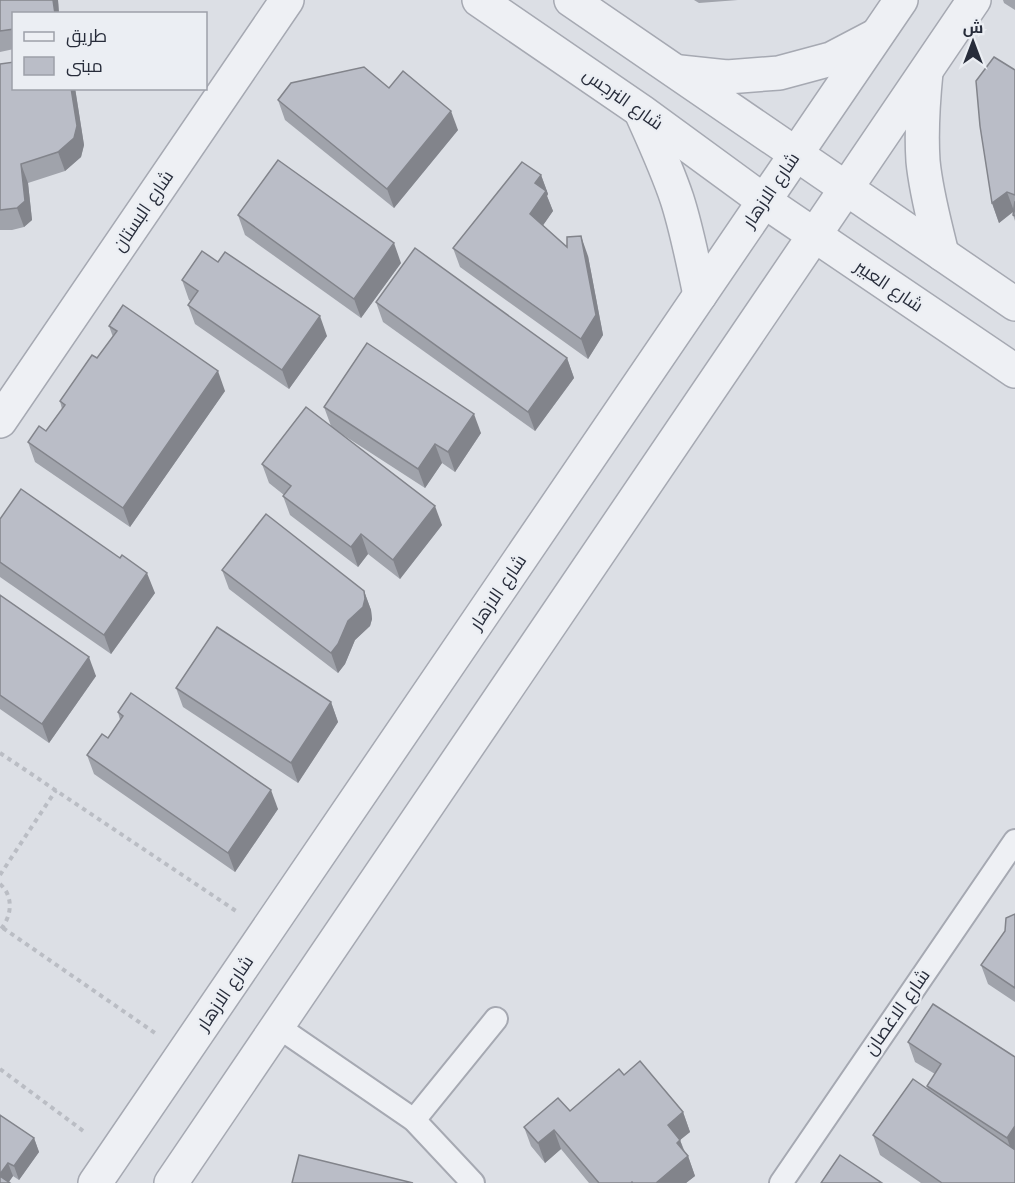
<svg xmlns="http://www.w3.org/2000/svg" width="1015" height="1183" font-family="Jost,Cairo,sans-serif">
<rect width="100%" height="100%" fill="#dcdfe5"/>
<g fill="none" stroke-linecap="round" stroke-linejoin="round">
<g stroke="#a6a9b2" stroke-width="26">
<g id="service">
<path d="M277,1026L414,1120L473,1183"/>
<path d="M414,1120L496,1019"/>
<path d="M781,1183L1015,841"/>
</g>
</g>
<g stroke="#a6a9b2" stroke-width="36">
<g id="minor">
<path d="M479,0L641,111L764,201L1015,371"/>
<path d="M571,0L1015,304"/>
<path d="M680,72L727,77L779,73L831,59L873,37"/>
<path d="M926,72C923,102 921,131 923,161C926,193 935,224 942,254"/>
<path d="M641,112C654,141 667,169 677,199C687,230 693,262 700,295"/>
<path d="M0,421L287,0"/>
<path d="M95,1183L901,0"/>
<path d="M171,1183L974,0"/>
</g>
</g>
<g stroke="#babdc4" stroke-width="4" stroke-dasharray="4.5 4.5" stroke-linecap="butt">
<path d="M0,753L236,911"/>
<path d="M0,875L56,790"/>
<path d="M0,884C14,896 12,917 0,930"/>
<path d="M3,928L155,1033"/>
<path d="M0,1069L86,1133"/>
</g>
<use href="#service" stroke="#eef0f4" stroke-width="22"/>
<use href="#minor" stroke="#eef0f4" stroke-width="33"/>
</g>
<g fill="#a0a3ab">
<path d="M0,0H58L59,14H14V49L0,52Z"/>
<path d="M694,0H738L699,3Z"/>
<path d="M1003,0H1015V10L1004,3Z"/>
<path d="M0,64L14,88H75L84,145L81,157L65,171L28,183L32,220L24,227L12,230H0Z"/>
<path d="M1015,70V221L1013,215V212L999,223L992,203Z"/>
<path d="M389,88L458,130L394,208L285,120L278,100Z"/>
<path d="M541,175L548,194L547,196L553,211L543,225L567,247L588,256L603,335L588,359L460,267L453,248Z"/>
<path d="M238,215L401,263L361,318L245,235Z"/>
<path d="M182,280L327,336L289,389L195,324L188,305L191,301L189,300Z"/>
<path d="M376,302L567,358L574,378L535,431L383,322Z"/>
<path d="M109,326L225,391L130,527L35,462L28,442L46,431L62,409L60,401L97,358L113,337Z"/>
<path d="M324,407L481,433L455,472L442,463L425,488L337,431L442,525L400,579L368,554L358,567L290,515L283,496L284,495L269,483L262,464L331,426Z"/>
<path d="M0,519L155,593L111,654L0,577Z"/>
<path d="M222,570L364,591L371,610L372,619L370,626L355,640L345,664L338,673L229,589Z"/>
<path d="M0,595L96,676L49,743L0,709Z"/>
<path d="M176,688L331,702L338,722L298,783L183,707Z"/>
<path d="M118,712L278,809L235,872L94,774L87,755L108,738L120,720Z"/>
<path d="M1015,914V1002L988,984L981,965L1005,931Z"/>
<path d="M908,1042L1015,1057V1183H921L880,1155L873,1135L928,1090L927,1086L935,1074L915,1062Z"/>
<path d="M624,1075L683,1112L690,1132L680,1140L685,1152L688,1156L695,1176L686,1183H589L561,1149L545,1163L531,1146L524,1127L570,1111Z"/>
<path d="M0,1115L34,1138L39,1152L19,1180L13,1176L9,1182L0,1183Z"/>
</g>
<g fill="#82848b">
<path d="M53,0H58L59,14H55Z"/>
<path d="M71,88H75L84,145L81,157L65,171L58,152Z"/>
<path d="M451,111L458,130L394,208L387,189Z"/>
<path d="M21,164L28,183L32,220L24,227L17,208Z"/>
<path d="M541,175L548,194L547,196L553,211L537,234L530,214L535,183Z"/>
<path d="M1007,192L1014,211L999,223L992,203Z"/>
<path d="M581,236L588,256L603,335L588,359L581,339Z"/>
<path d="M394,243L401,263L361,318L354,299Z"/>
<path d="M320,316L327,336L289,389L282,370Z"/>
<path d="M567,358L574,378L535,431L528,412Z"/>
<path d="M218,371L225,391L130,527L123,508Z"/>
<path d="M474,414L481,433L455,472L448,452Z"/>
<path d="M435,444L442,463L425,488L418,469Z"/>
<path d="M435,506L442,525L400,579L393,560Z"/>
<path d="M361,534L368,554L358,567L351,547Z"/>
<path d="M147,573L155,593L111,654L104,635Z"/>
<path d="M364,591L371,610L372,619L370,626L355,640L345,664L338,673L331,653Z"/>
<path d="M89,657L96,676L49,743L42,724Z"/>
<path d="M331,702L338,722L298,783L291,763Z"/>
<path d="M271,790L278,809L235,872L228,853Z"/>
<path d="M683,1112L690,1132L680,1140L686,1157L688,1156L695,1176L686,1183H656L668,1125Z"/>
<path d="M1015,1126V1156L1014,1158L1007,1138Z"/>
<path d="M554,1130L561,1149L545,1163L538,1143Z"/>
<path d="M34,1138L39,1152L19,1180L14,1166Z"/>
<path d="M8,1163L13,1176L8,1183L0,1177V1174Z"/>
</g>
<g fill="#babdc7" stroke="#82848b" stroke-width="1.5">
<path d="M0,0H53L55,14H14V29L0,31Z"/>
<path d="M994,57L1015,70V195L1007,192L992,203L980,126L976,81Z"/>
<path d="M14,62V88H71L77,126L74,138L58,152L21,164L25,201L17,208L0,210V64Z"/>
<path d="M364,67L389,88L403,71L451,111L387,189L278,100L291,83Z"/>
<path d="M278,160L394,243L354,299L238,215Z"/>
<path d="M522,162L541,175L535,183L546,191L530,214L567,247V237L581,236L596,315L581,339L453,248Z"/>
<path d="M1015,201V216L1013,215Z"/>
<path d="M415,248L567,358L528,412L376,302Z"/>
<path d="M202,251L218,262L225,252L320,316L282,370L188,305L198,291L182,280Z"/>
<path d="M123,305L218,371L123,508L28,442L39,426L46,431L65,405L60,401L92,355L97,358L117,331L109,326Z"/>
<path d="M367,343L474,414L448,452L435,444L418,469L324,407Z"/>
<path d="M306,407L435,506L393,560L361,534L351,547L283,496L291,486L262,464Z"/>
<path d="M21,489L120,558L122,555L147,573L104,635L0,562V519Z"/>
<path d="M266,514L364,591L365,599L363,607L348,621L338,644L331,653L222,570Z"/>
<path d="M0,595L89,657L42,724L0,695Z"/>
<path d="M217,627L331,702L291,763L176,688Z"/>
<path d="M131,693L271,790L228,853L87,755L102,734L108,738L123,716L118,712Z"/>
<path d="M1015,914V988L981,965L1005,931L1006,918Z"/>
<path d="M933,1004L1015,1057V1126L1007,1138L927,1086L941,1064L908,1042Z"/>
<path d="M640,1061L683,1112L668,1125L680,1140L677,1143L688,1156L656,1183H633L632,1182L631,1183H599L554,1130L538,1143L524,1127L558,1098L570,1111L619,1069L624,1075Z"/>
<path d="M913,1079L1015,1150V1183H942L873,1135Z"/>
<path d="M0,1115L34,1138L14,1166L8,1163L0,1174Z"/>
<path d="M299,1155L413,1183H292Z"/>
<path d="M840,1155L882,1183H821Z"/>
<path d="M0,1176L10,1183H0Z"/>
</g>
<g text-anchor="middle" stroke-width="4.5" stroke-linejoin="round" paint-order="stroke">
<g font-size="18" fill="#272c3a" stroke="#ebeef3">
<text transform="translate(623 99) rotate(35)" y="6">شارع النرجس</text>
<text transform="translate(771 190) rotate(-56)" y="6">شارع الازهار</text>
<text transform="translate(143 211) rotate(-56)" y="6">شارع البستان</text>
<text transform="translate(889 286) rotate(34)" y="6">شارع العبير</text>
<text transform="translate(498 592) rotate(-56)" y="6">شارع الازهار</text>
<text transform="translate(225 993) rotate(-56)" y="6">شارع الازهار</text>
<text transform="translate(897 1012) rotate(-55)" y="6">شارع الاغصان</text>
</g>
</g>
<rect x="12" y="12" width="195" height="78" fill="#ebeef3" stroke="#9da0a9" stroke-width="1.5"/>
<rect x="24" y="32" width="30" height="9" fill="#eef0f4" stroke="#9da0a9" stroke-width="1.5"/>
<text x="66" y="42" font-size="18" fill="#272c3a">طريق</text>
<rect x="24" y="57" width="30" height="18" fill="#babdc7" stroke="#9da0a9" stroke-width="1.5"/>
<text x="66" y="72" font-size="18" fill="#272c3a">مبنى</text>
<g transform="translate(973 42)" stroke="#ebeef3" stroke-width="4.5" paint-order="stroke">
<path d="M0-4.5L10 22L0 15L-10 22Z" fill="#272c3a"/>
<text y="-9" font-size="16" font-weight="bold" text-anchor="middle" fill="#272c3a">ش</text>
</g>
</svg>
